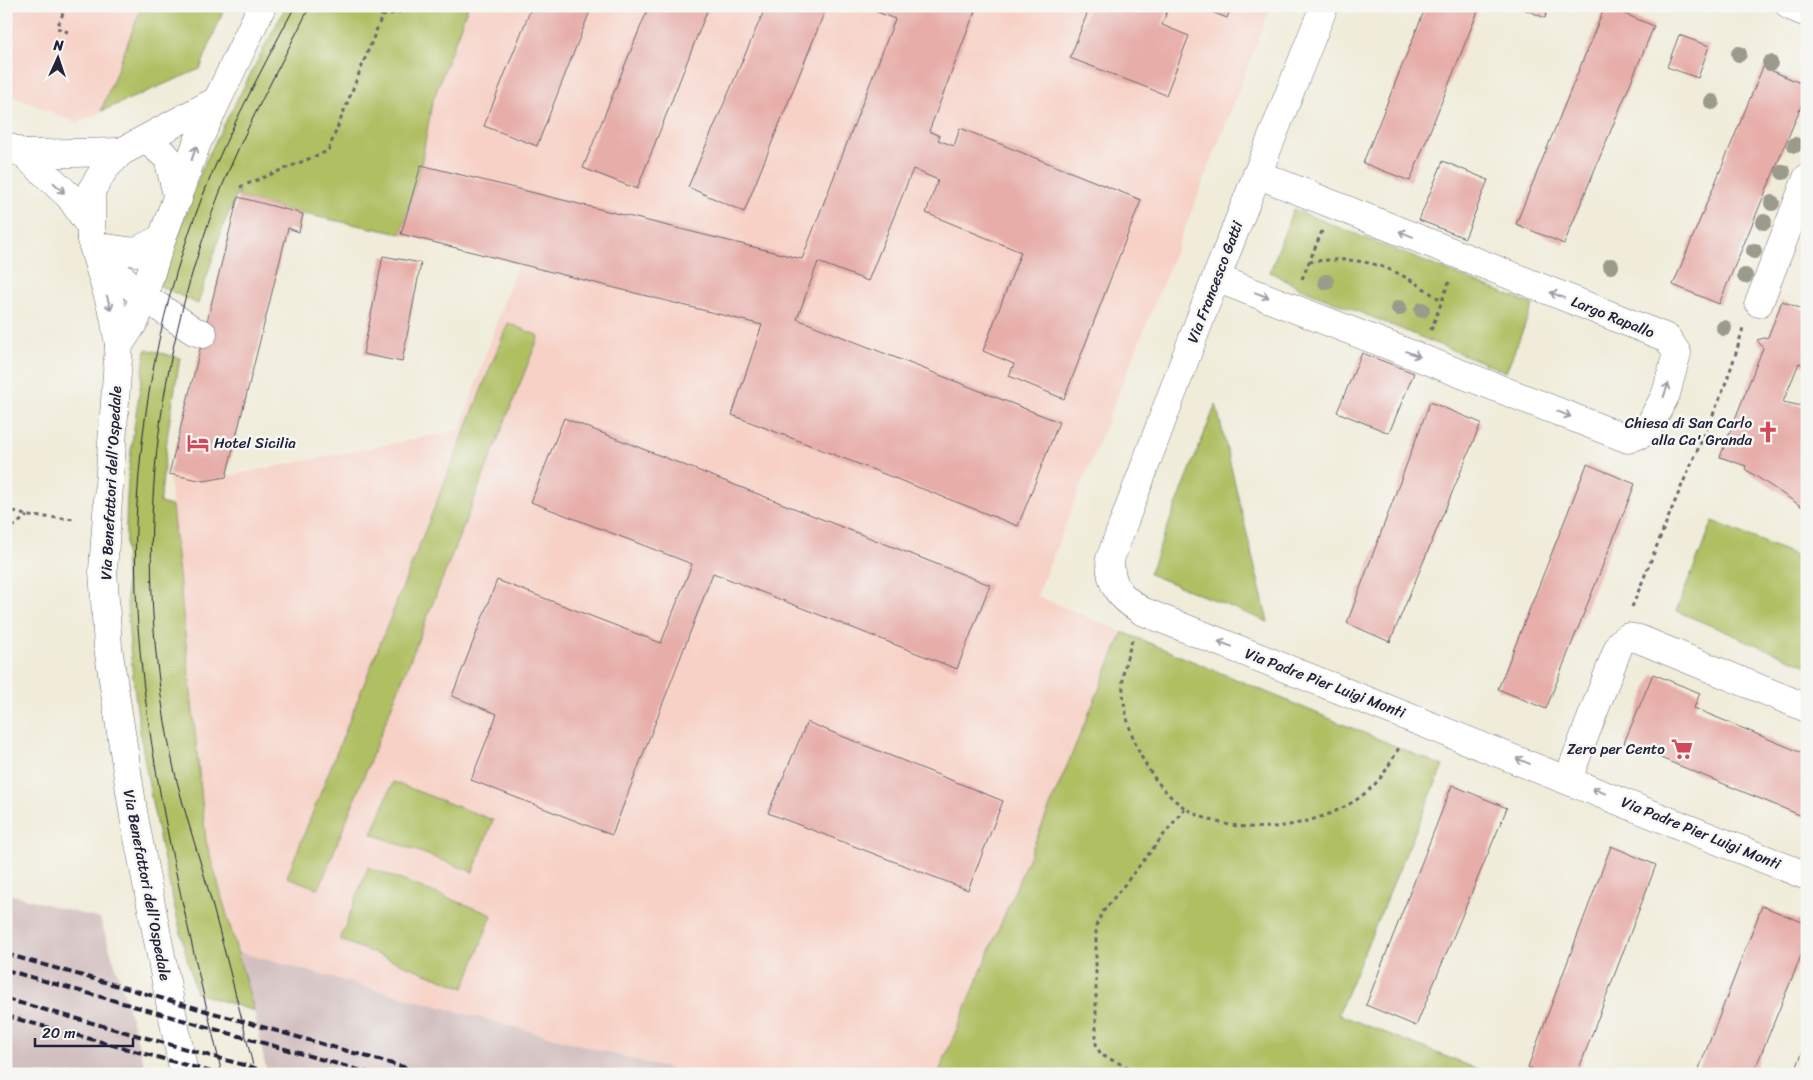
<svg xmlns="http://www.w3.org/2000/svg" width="1813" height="1080" font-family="Sriracha,sans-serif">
<rect width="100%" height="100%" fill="#f6f6f2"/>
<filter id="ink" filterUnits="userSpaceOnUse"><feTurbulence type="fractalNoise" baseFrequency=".02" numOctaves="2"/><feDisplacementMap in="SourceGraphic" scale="10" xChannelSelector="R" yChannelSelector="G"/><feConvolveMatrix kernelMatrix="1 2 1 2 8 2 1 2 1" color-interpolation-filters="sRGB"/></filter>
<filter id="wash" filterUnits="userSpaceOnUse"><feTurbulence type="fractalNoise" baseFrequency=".0096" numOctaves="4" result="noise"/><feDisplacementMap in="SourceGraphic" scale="20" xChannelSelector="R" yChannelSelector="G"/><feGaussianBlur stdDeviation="1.12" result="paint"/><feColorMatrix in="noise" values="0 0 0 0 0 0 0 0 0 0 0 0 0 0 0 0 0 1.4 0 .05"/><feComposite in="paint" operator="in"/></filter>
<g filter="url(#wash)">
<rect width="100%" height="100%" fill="#f0ecd9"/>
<g fill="#f7d1c6">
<path d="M6,6H225L200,69L77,123L6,93Z"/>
<path d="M468,6H1271L1199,193L1037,596L1123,632L938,1074H688L238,952L206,841L169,474L204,481L460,430L517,264L401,234L421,165L432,103Z"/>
</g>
<g fill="#d2bfbf">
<path d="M6,893L100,919L122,986L146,1071L144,1074H6Z"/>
<path d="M238,952L688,1074H267L254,1011Z"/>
</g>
<g fill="#afbf62" stroke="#68704e">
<path d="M142,6H225L200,69L101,111Z"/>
<path d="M286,6H468L432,103L421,165L401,234L303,214L238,197L239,189L223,226L198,304L160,286L201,171L218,136Z"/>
<path d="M1293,209L1533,305L1506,372L1298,287L1270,272Z"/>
<path d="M508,323L539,336L319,889L287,877Z"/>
<path d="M146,349L180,358L168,431L160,503L172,506L206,841L254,1011L196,993C152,824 114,645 129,469C133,429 140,389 146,349Z"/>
<path d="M1216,404L1268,622L1149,574Z"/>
<path d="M1713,521L1807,560V666L1676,611Z"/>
<path d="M1123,632L1443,766L1338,1014L1490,1074H938Z"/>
<path d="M393,782L493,820L473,872L372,834Z"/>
<path d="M368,867L492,915L464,988L340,940Z"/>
</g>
<g id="blocks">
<g fill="#e7ada9">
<path d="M532,6H592L537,146L484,126Z"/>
<path d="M649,6H709L637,189L583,168Z"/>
<path d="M766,6H827L744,212L688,187Z"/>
<path d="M862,6H977L929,131L940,136L938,140L954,146L960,128L1141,200L1064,399L1009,376L1014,364L983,351L1021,252L926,213L938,180L913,169L868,281L818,262L797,319L1059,422L1018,526L732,415L762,325L401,234L421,165L802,259L895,19Z"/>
<path d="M1090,6H1169L1162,25L1189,36L1166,95L1070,58Z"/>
<path d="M1197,6H1232L1227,18Z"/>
<path d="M1426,6H1480L1410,181L1363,163Z"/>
<path d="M1517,6H1549L1545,18Z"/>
<path d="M1605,6L1654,26L1564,244L1516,224Z"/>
<path d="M1679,35L1709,46L1698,78L1667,67Z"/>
<path d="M1763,67L1807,86V92L1719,304L1673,285Z"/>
<path d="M1443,161L1488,180L1465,238L1419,220Z"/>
<path d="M238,197L303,214L299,232L288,228L226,477L204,481L169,474Z"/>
<path d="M383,256L421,263L402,362L363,354Z"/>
<path d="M1782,301L1807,311V366L1799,363L1783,402L1807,407V510L1745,469L1746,466L1720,457L1763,348L1757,340L1768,337Z"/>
<path d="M1362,353L1414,373L1389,433L1337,412Z"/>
<path d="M1430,402L1481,423L1390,642L1347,623Z"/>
<path d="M564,418L990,585L957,669L713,573L612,835L471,780L497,714L452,696L497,580L661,643L692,564L531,502Z"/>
<path d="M1587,464L1635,484L1546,709L1498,689Z"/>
<path d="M1653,674L1700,693L1694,708L1807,755V818L1624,743Z"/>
<path d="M807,722L1003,801L968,890L768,813Z"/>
<path d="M1452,785L1507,808L1416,1026L1366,1005Z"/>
<path d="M1611,846L1656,865L1577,1074H1542L1528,1067Z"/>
<path d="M1762,906L1807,924V941L1753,1074H1697Z"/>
<path d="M1807,1041V1074H1794Z"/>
</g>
</g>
</g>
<g filter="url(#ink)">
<use href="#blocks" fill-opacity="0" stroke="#6a6972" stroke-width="1"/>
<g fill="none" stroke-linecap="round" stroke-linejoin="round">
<g stroke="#6a6972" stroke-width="29">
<g id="minor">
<path d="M1324,6L1205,306L1110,559C1110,587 1120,597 1142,611L1807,876"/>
<path d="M1790,6L1807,13"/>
<path d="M6,146L24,154L70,197L90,226"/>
<path d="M24,154L121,152"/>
<path d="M100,247L114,271L143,296L194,331L203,334"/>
<path d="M1216,278L1628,439L1646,432L1666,394L1677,353L1667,338L1257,174"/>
<path d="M1759,303L1807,178"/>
<path d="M1568,779L1620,643L1628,637L1639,639L1807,708"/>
</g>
</g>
<g stroke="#6a6972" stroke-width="29">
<g id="major">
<path d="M146,139L168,158L178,199"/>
<path d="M91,239L100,247L135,252L162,238"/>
<path d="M119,345L114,316L91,239V191L105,168L121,152L216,101"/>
<path d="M184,1074L134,817L108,647L103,570L119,345L136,319L162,238L197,143L262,6"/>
</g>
</g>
<g stroke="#6a6972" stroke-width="3" stroke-dasharray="4 4" stroke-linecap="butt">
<path d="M66,6L57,28L68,32"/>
<path d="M382,16L424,6"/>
<path d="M240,187L328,151L382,16L378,6"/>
<path d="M1309,262C1368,254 1396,268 1442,301"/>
<path d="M1302,279L1322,231"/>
<path d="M1431,330L1449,282"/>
<path d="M6,508L27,516L76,519"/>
<path d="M6,532L27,516"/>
<path d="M1632,607C1651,561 1669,514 1689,469C1710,422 1731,377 1743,327"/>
<path d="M1132,640C1129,652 1124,665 1123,677C1120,723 1146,782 1185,808C1216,828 1260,831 1295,824C1325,817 1353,807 1375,784C1385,774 1393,758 1400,746"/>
<path d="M1143,1074L1101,1055L1096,1044V926L1102,913L1185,808"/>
</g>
<use href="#minor" stroke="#fff" stroke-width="28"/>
<use href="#major" stroke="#fff" stroke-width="28"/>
<g stroke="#22223b" stroke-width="1">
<path d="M222,1074C186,917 143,754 136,593C132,470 150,344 191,227C218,150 257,79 295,6"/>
<path d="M255,1074C240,1010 224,947 207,885C194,840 179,796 170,750C134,564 150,374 218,197C243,131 279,69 310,6"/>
</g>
<g stroke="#22223b" stroke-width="4" stroke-dasharray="8 4" stroke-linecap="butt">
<path d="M6,954L428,1074"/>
<path d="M6,970L373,1074"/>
<path d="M6,999L276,1074"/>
<path d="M6,1016L219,1074"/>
</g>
</g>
<g fill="#9a9b8a">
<circle cx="1739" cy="54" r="8"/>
<circle cx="1770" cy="63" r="8"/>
<circle cx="1712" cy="102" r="8"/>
<circle cx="1795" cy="145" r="8"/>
<circle cx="1783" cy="172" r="8"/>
<circle cx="1772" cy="203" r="8"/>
<circle cx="1764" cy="222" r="8"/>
<circle cx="1754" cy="251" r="8"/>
<circle cx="1611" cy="266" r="8"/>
<circle cx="1745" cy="276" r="8"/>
<circle cx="1326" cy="282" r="8"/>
<circle cx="1399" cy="308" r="8"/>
<circle cx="1422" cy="310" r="8"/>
<circle cx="1724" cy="328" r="8"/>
</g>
<defs><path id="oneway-shaft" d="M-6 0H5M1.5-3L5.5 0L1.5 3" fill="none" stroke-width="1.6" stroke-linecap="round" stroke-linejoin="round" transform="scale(1.25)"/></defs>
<g stroke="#9c9ca7">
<use href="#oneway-shaft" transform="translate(194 153) rotate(-71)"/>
<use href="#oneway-shaft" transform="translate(59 188) rotate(44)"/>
<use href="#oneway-shaft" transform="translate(1406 234) rotate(-158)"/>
<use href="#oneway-shaft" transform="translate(1262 295) rotate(21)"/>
<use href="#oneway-shaft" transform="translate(1557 295) rotate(-158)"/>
<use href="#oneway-shaft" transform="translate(109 303) rotate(73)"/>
<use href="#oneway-shaft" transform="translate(1413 354) rotate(21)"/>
<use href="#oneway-shaft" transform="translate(1666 390) rotate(-71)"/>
<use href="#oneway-shaft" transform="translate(1564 414) rotate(22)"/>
<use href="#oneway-shaft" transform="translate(1225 644) rotate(-159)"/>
<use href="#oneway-shaft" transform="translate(1523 761) rotate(-158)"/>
<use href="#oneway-shaft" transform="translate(1599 791) rotate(-158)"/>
</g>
</g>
<defs>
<g id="church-bare" transform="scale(1.725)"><path d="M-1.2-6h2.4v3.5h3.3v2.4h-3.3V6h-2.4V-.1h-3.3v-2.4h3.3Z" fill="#d1495b" stroke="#f6f6f2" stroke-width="2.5" paint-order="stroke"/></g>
<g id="hotel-bare" transform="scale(1.725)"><path d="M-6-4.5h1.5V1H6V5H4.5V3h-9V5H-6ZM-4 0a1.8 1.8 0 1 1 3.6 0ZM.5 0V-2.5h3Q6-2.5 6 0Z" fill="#d1495b" stroke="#f6f6f2" stroke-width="2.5" paint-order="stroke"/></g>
<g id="supermarket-bare" transform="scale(1.725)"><path d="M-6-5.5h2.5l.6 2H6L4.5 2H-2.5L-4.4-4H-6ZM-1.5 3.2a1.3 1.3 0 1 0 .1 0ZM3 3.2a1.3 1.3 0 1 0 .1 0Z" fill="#d1495b" stroke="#f6f6f2" stroke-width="2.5" paint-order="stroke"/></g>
</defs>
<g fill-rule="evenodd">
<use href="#church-bare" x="1768" y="432"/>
<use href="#hotel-bare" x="198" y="443"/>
<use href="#supermarket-bare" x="1682" y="749"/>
</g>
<g text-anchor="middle" stroke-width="5" stroke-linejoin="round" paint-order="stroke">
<g font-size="15" fill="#22223b" stroke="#f6f6f2">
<text transform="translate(1215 282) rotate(-69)" y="5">Via Francesco Gatti</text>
<text transform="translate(1613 317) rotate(22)" y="5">Largo Rapallo</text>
<text transform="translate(111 483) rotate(-87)" y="5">Via Benefattori dell'Ospedale</text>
<text transform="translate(1325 683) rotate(21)" y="5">Via Padre Pier Luigi Monti</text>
<text transform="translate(1701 833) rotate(22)" y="5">Via Padre Pier Luigi Monti</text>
<text transform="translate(147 885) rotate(79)" y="5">Via Benefattori dell'Ospedale</text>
</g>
<g font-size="15" fill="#22223b" stroke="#f6f6f2" text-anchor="end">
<text x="1752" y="428">Chiesa di San Carlo<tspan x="1752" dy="17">alla Ca' Granda</tspan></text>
<text x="214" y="448" text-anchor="start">Hotel Sicilia</text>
<text x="1665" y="754">Zero per Cento</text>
</g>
</g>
<rect width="1813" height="1080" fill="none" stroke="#f6f6f2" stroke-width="25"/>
<g transform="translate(58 58) rotate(3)" stroke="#f6f6f2" stroke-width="4" paint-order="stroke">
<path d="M0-4L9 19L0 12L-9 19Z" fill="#22223b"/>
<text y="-8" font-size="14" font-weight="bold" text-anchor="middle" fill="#22223b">N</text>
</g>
<path d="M35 1038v8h98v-8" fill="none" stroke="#22223b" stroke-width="2.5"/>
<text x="42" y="1038" font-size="15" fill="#22223b" stroke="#f6f6f2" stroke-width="4" paint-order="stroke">20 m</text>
</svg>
